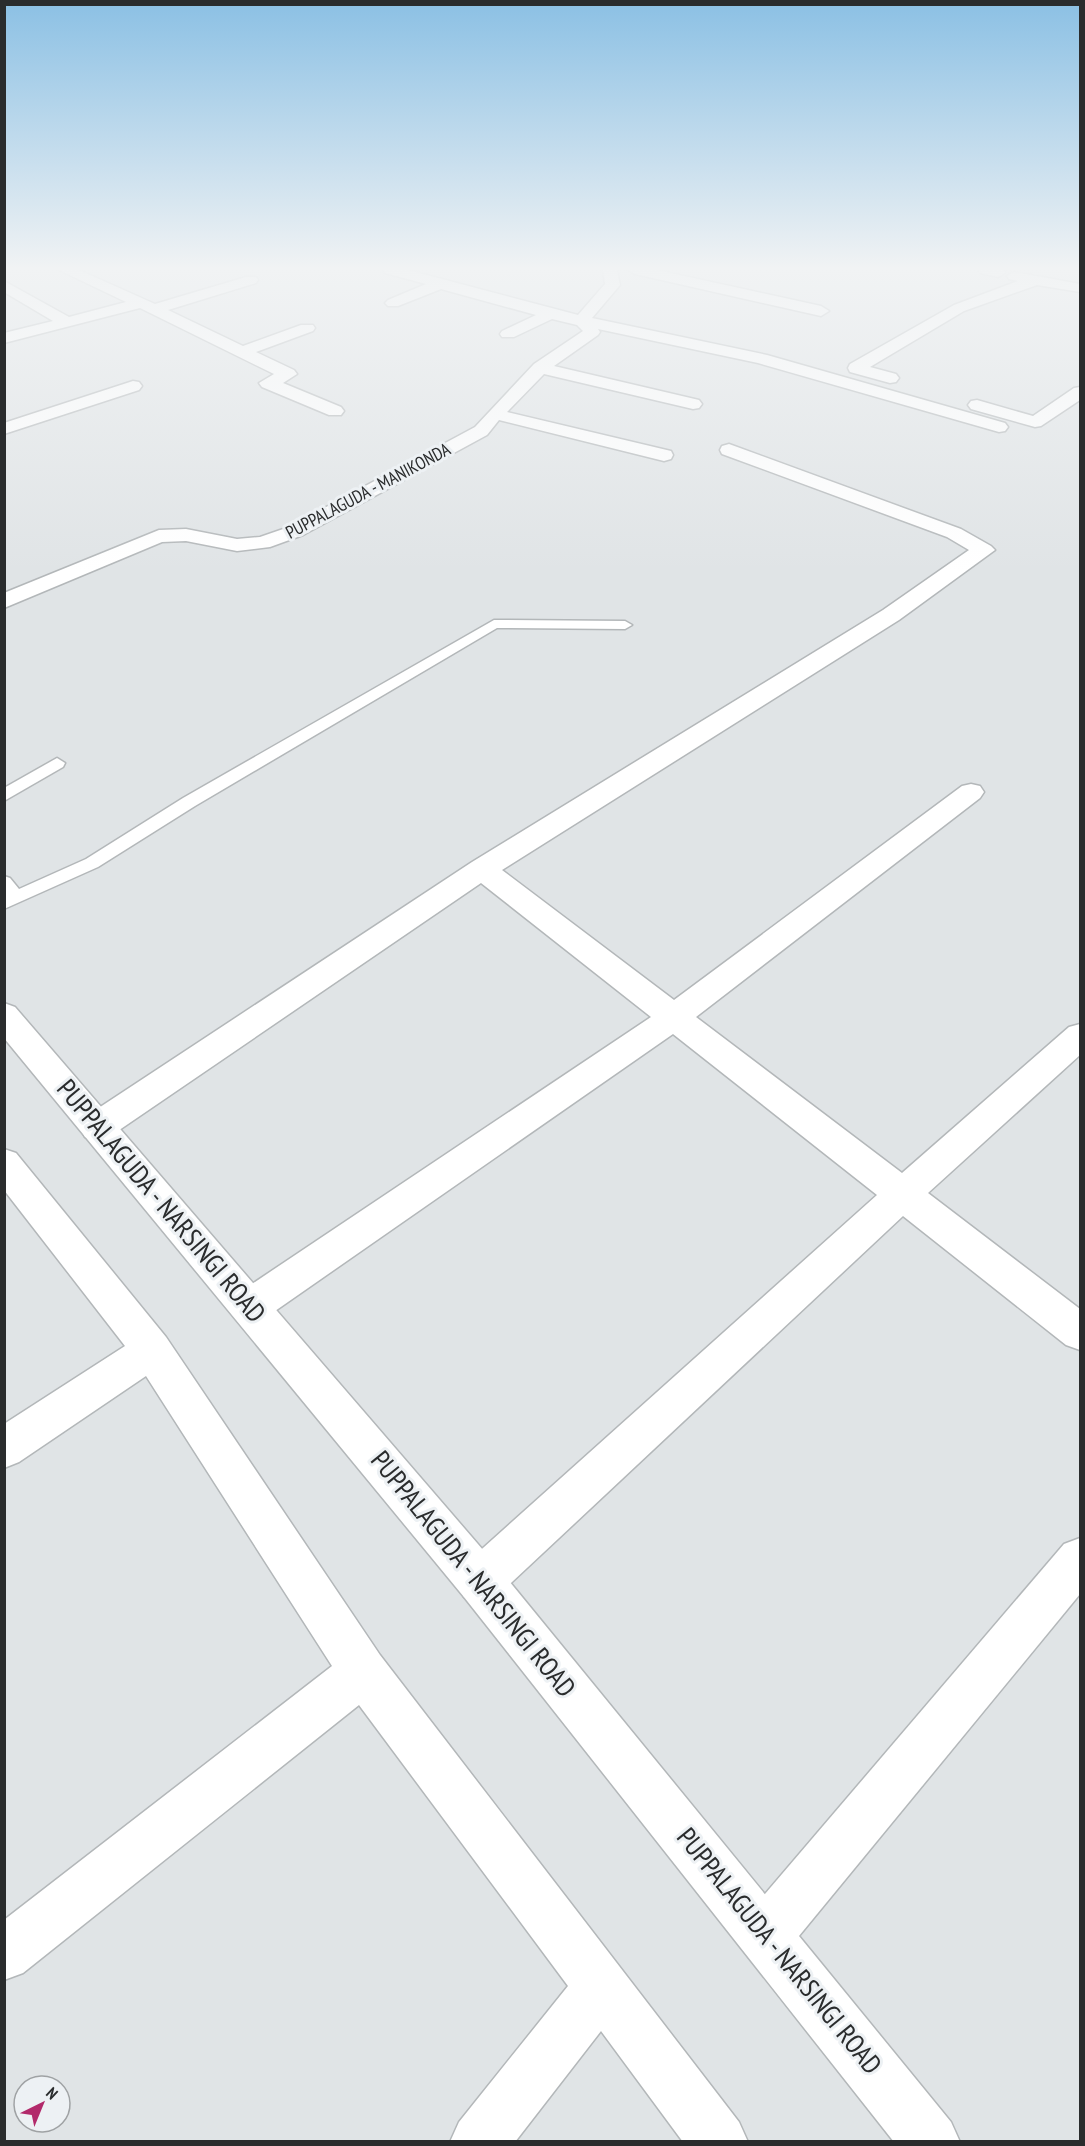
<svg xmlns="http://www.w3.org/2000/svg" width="1085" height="2146" font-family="'PT Sans Narrow',sans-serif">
<rect width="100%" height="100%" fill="#e0e4e6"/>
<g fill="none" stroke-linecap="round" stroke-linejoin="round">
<g stroke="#b3b7b9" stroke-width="3">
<g id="lane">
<path d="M494,620L625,621L632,625L625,629L497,628L195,806L98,867L4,909V876L10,878L19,889L86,859L183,798Z"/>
<path d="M57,758L65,763L63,767L4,801V788Z"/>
</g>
</g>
<g stroke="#b3b7b9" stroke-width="3">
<g id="street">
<path d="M59,270H79L155,304L246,277H256L258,280L256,283L168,310L243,346L301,325H313L315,328L313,331L256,352L294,370L297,374L283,383L341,407L344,411L341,415H329L262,387L259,383L274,374L140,308L4,343V333L53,321L4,292V281L69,317L126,302Z"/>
<path d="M383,270H408L578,315L605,284L603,270H617L620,285L592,318L767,355L1005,423L1008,427L1005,431L999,432L758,363L598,329L600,332L598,335L554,366L699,400L702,404L699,408L693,409L544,374L507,412L671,451L673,455L671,459L664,461L499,420L487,435L303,535L270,547L237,551L186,541L162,542L4,608V593L159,530L186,529L237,539L260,537L289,527L475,427L534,364L583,331L577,325L552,319L514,337H502L500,334L502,331L536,315L441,289L398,306H388L385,303L388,300L426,284L385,273Z"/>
<path d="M628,270H657L821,306L829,311L821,316L635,274Z"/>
<path d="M978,270H1004L1005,273L998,277L980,273Z"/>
<path d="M1014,272L1080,284V292L1037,285L964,311L870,367L896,374L899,378L896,382L890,383L850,372L848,368L850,364L954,305L1018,281L1009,279L1007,276Z"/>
<path d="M133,381L139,382L142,386L139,390L4,434V423Z"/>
<path d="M1080,387V400L1041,426L1035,427L971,409L968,405L971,401L977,400L1033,416L1074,388Z"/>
<path d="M729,444L961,529L991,546L995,550L899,620L502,870L674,1000L962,786L971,784L980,786L984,792L980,798L696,1017L902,1173L1069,1027L1080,1024V1055L928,1193L1080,1309V1350L1066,1345L903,1216L496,1597L480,1603L464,1597L458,1581L464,1565L877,1195L673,1034L265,1318L251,1323L237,1318L232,1306L237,1294L651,1017L481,883L109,1137L97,1141L85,1137L80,1127L85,1117L472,862L883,610L969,550L947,537L722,454L720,450L722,446Z"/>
<path d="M4,1149L16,1153L166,1337L380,1655L739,2122L748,2142H683L601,2031L515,2142H450L459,2122L568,1986L359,1705L23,1973L4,1980V1920L332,1666L146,1376L19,1462L4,1468V1424L125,1346L4,1190Z"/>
<path d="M1080,1538V1594L785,1953L766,1960L747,1953L740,1934L747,1915L1064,1544Z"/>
</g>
</g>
<g stroke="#b3b7b9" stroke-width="3">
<path id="secondary" d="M4,1003L15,1007L496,1565L951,2122L960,2142H894L464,1597L4,1038Z"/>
</g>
<use href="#lane" fill="#fff" fill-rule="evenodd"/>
<use href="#street" fill="#fff" fill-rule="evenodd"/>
<use href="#secondary" fill="#fff" fill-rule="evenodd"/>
</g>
<linearGradient id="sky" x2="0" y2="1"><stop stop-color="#8bc0e4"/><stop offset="0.47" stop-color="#f1f3f4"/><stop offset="1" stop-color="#f1f3f4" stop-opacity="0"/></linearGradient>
<rect width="1085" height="571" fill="url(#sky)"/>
<g text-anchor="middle" stroke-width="6" stroke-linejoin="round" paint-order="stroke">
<g font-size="18" fill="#2a2c2d" stroke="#edf1f4">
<text transform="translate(368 491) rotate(-28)" y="6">PUPPALAGUDA - MANIKONDA</text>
</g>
<g font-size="27" fill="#2a2c2d" stroke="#edf1f4">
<text transform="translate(161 1201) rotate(50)" y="9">PUPPALAGUDA - NARSINGI ROAD</text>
<text transform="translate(473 1574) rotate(51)" y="9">PUPPALAGUDA - NARSINGI ROAD</text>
<text transform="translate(779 1951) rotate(51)" y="9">PUPPALAGUDA - NARSINGI ROAD</text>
</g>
</g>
<rect width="1085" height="2146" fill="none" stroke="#2a2c2d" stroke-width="12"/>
<g transform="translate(42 2104) rotate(43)"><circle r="28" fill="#edf1f4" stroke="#9fa2a4" stroke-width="1.5"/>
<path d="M0-4.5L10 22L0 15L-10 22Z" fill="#b22a6b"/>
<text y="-9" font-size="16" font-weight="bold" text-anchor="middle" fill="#2a2c2d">N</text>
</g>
</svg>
